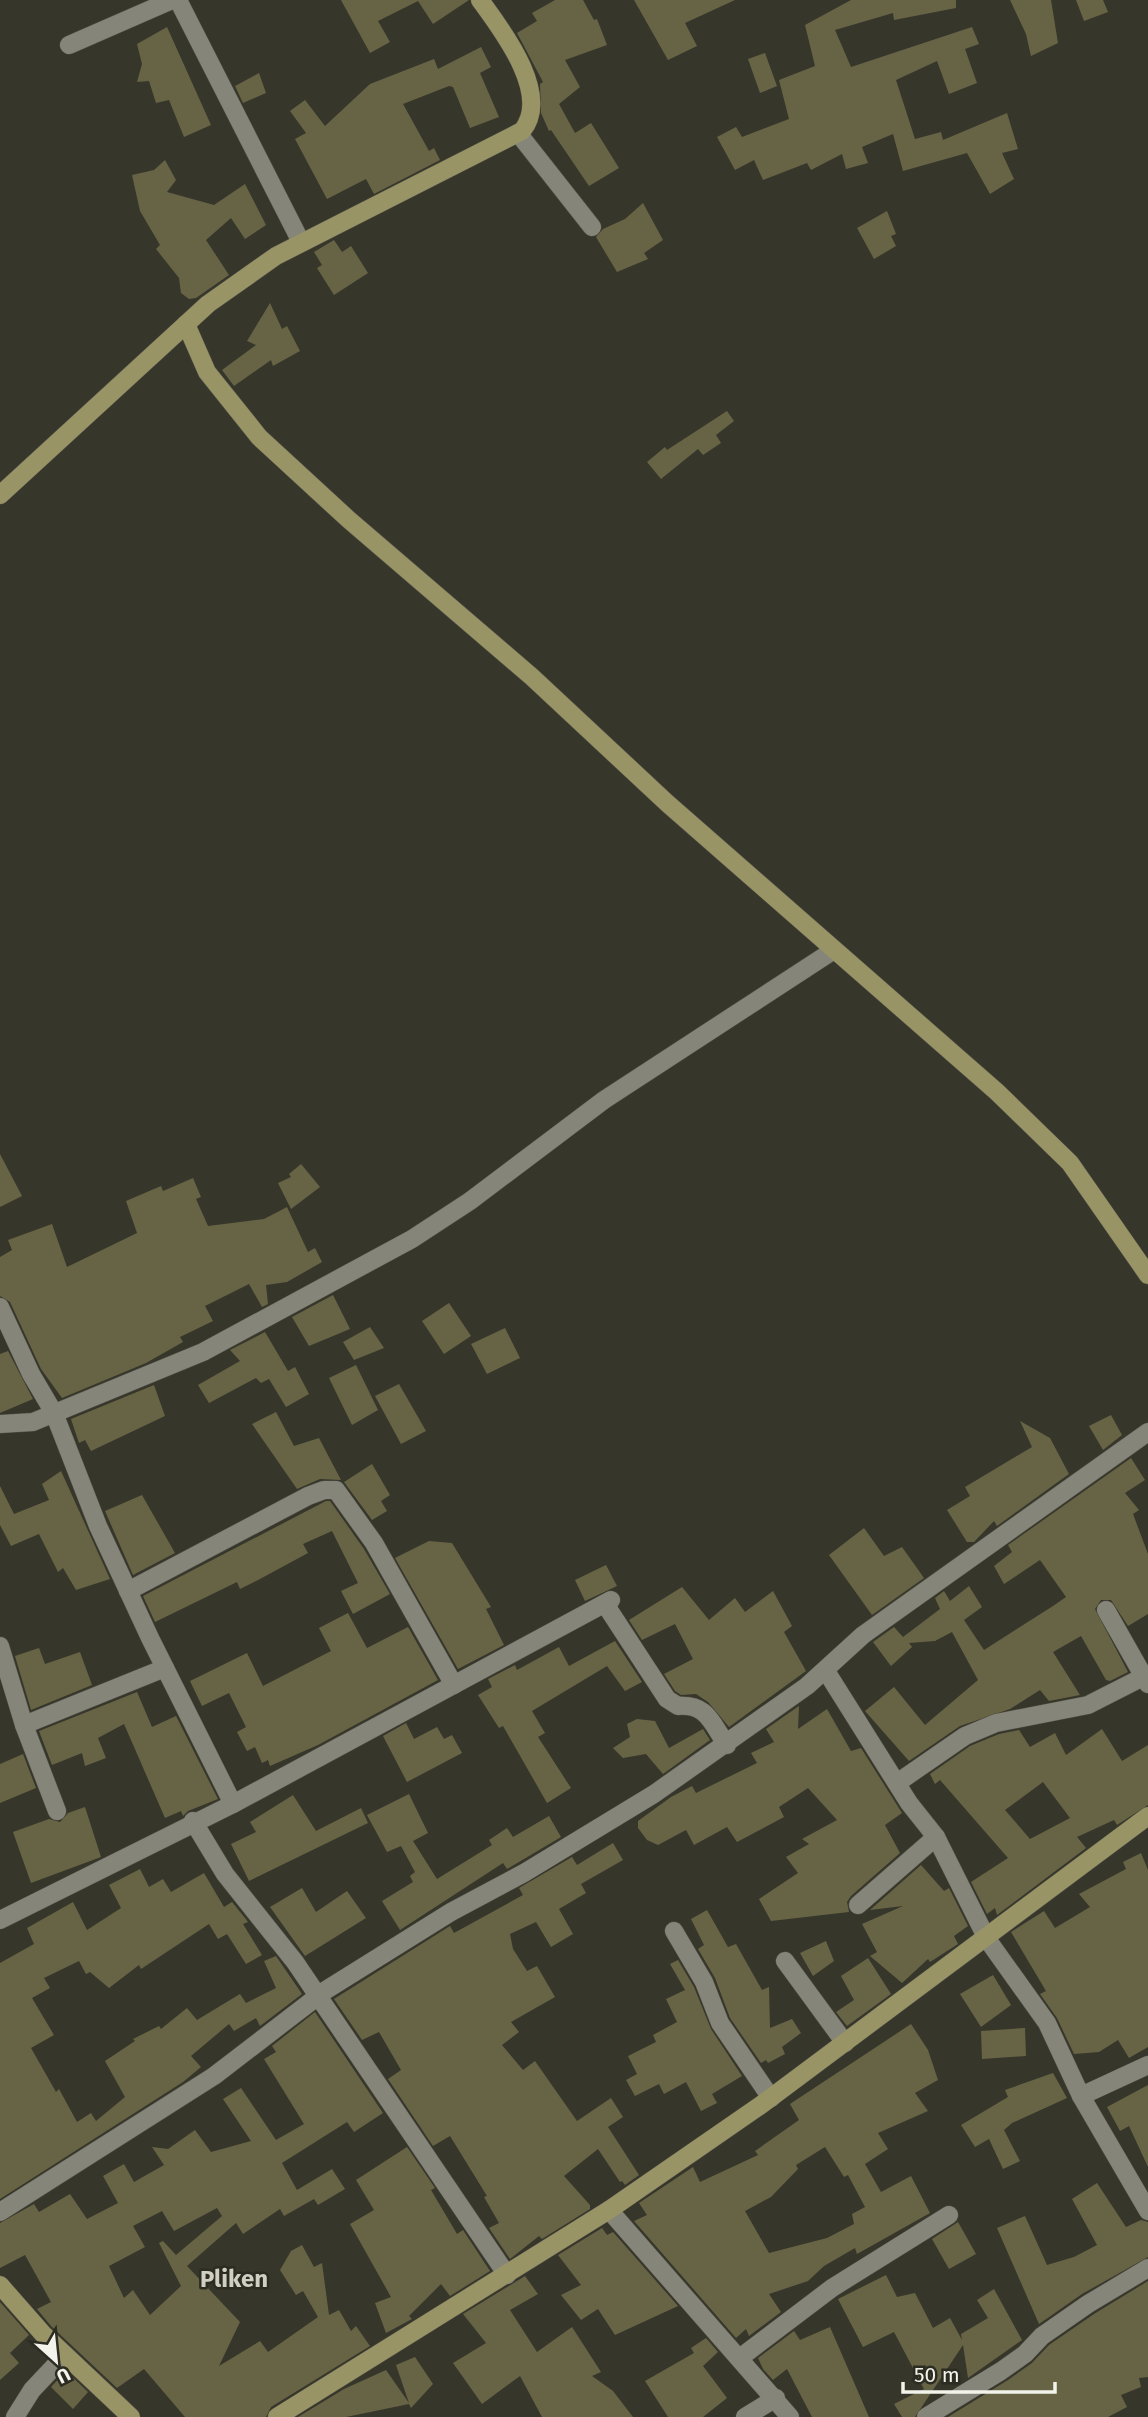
<svg xmlns="http://www.w3.org/2000/svg" width="1148" height="2417" font-family="'Fira Sans',sans-serif">
<rect width="100%" height="100%" fill="#37362b"/>
<g fill="#676445" fill-rule="evenodd">
<path d="M341,0H469L433,24L418,1L378,21L390,42L370,53Z"/>
<path d="M555,0H583L594,20L597,19L607,45L565,60L580,87L559,104L575,133L591,123L619,168L589,186L551,130L549,131L541,113L540,84L543,82L517,33L537,21L532,13Z"/>
<path d="M634,0H735L685,23L697,46L668,60Z"/>
<path d="M851,0H956V8L894,20L893,13L835,30L851,67L972,27L979,44L965,49L977,83L949,94L937,61L896,80L915,139L941,132L943,140L1007,113L1018,149L1002,153L1014,179L990,194L967,153L903,171L893,134L862,147L868,163L846,169L842,154L811,170L807,163L763,180L754,160L735,170L717,137L736,127L742,137L789,119L779,80L815,66L805,25Z"/>
<path d="M1010,0H1051L1058,43L1031,56L1026,34Z"/>
<path d="M1076,0H1103L1108,12L1084,21Z"/>
<path d="M167,27L211,125L184,137L169,100L156,103L149,81L137,82L142,64L137,44Z"/>
<path d="M481,47L491,67L480,73L499,117L470,128L453,87L449,86L403,104L429,151L434,148L440,160L374,194L366,179L327,199L295,139L306,133L290,111L305,100L325,126L370,84L434,59L438,69Z"/>
<path d="M765,53L777,86L760,93L748,59Z"/>
<path d="M259,73L266,93L243,103L235,86Z"/>
<path d="M165,160L176,180L167,192L214,205L245,184L266,225L245,239L231,218L206,240L229,275L196,298L189,299L181,293L179,278L156,249L160,245L140,211L132,175L154,170Z"/>
<path d="M643,203L663,240L644,253L648,259L617,272L596,237L603,229L625,219Z"/>
<path d="M887,211L896,234L891,236L896,246L874,259L857,228Z"/>
<path d="M334,240L342,252L351,246L368,273L334,295L317,268L322,265L314,252Z"/>
<path d="M270,303L282,329L287,326L300,351L273,366L271,360L234,386L222,370L256,345L247,341Z"/>
<path d="M727,411L734,421L716,435L721,443L703,455L698,449L661,479L647,462L665,447L667,450Z"/>
<path d="M0,1154L22,1196L0,1207Z"/>
<path d="M301,1164L320,1187L291,1209L278,1183L291,1177L289,1174Z"/>
<path d="M193,1178L201,1197L196,1199L208,1226L264,1219L287,1207L308,1252L315,1248L322,1262L287,1282L266,1285L268,1304L262,1307L249,1284L205,1306L213,1321L180,1337L183,1342L146,1363L62,1398L41,1369L10,1302L0,1296V1257L12,1250L8,1240L52,1224L67,1267L137,1233L126,1201L161,1186L163,1191Z"/>
<path d="M333,1295L350,1329L309,1346L292,1317Z"/>
<path d="M449,1303L471,1336L444,1354L422,1321Z"/>
<path d="M370,1327L384,1348L354,1360L343,1342Z"/>
<path d="M505,1328L520,1358L487,1374L471,1344Z"/>
<path d="M265,1332L288,1371L295,1367L309,1394L286,1407L269,1379L261,1383L256,1378L209,1403L198,1385L240,1361L230,1350Z"/>
<path d="M8,1351L33,1399L0,1413V1354Z"/>
<path d="M356,1365L378,1410L352,1425L329,1378Z"/>
<path d="M399,1384L426,1431L401,1444L375,1396Z"/>
<path d="M154,1385L165,1416L91,1451L85,1440L79,1443L71,1419Z"/>
<path d="M276,1412L294,1446L319,1438L341,1480L320,1479L297,1489L252,1424Z"/>
<path d="M1111,1415L1122,1435L1103,1450L1089,1426Z"/>
<path d="M1020,1421L1050,1438L1069,1474L997,1526L994,1521L974,1542H967L947,1510L970,1496L965,1487L1032,1447Z"/>
<path d="M1131,1458L1145,1480L1125,1493L1139,1510L1133,1514L1148,1554V1614L1128,1626L1111,1600H1101L1095,1609L1128,1672L1110,1681L1106,1680L1081,1636L1053,1652L1080,1695L1049,1701L1040,1690L1010,1709L960,1726L909,1761L865,1711L894,1687L925,1725L978,1680L952,1632L935,1641L909,1643L912,1647L891,1666L873,1642L894,1627L903,1637L940,1609L935,1598L944,1591L950,1601L969,1586L982,1607L964,1620L984,1650L1053,1606L1066,1597L1040,1560L1004,1584L994,1566L1012,1552L1008,1545Z"/>
<path d="M372,1464L390,1495L381,1501L387,1511L372,1520L344,1482Z"/>
<path d="M61,1471L110,1579L76,1590L63,1568L58,1572L39,1534L11,1546L0,1525V1486L14,1514L49,1500L42,1484Z"/>
<path d="M142,1495L175,1553L133,1575L105,1511Z"/>
<path d="M326,1501H330L364,1549L390,1594L353,1614L341,1591L358,1583L332,1531L303,1544L308,1553L260,1579L240,1589L237,1582L155,1622L143,1596Z"/>
<path d="M864,1528L884,1556L902,1547L924,1578L872,1615L829,1555Z"/>
<path d="M429,1541L452,1543L491,1607L486,1609L504,1645L458,1669L395,1558Z"/>
<path d="M606,1565L617,1586L585,1601L575,1580Z"/>
<path d="M682,1587L709,1620L735,1598L745,1612L773,1591L792,1626L784,1632L806,1671L729,1727L708,1702L696,1694L681,1695L675,1691L664,1674L693,1659L675,1624L642,1640L629,1620Z"/>
<path d="M348,1613L367,1648L408,1627L438,1680L318,1745L270,1766L268,1760L262,1763L255,1747L247,1751L237,1732L246,1727L229,1693L202,1706L190,1681L247,1653L263,1686L331,1651L319,1628Z"/>
<path d="M615,1641L642,1682L625,1691L607,1666L532,1711L545,1733L538,1737L571,1788L547,1803L503,1726L499,1728L478,1695L492,1687L488,1679L515,1665L517,1670L559,1647L569,1666Z"/>
<path d="M39,1648L45,1664L80,1652L92,1685L31,1710L15,1656Z"/>
<path d="M137,1692L152,1727L176,1716L218,1799L188,1811L183,1816L181,1811L165,1818L124,1724L98,1738L106,1758L85,1766L82,1753L52,1765L39,1731Z"/>
<path d="M799,1706L798,1729L827,1709L851,1751L861,1748L902,1813L885,1825L900,1853L851,1896L847,1902L849,1912L771,1921L759,1899L798,1873L786,1857L809,1844L802,1839L837,1820L808,1788L779,1807L784,1817L737,1842L727,1827L694,1845L686,1830L658,1845L647,1840L638,1828V1821L671,1797L692,1786L696,1793L757,1763L751,1753L774,1742L766,1729Z"/>
<path d="M637,1719L655,1721L669,1748L703,1729L710,1740L663,1774L646,1754L623,1758L613,1748L630,1737L627,1724Z"/>
<path d="M406,1723L414,1739L437,1727L444,1739L452,1735L462,1753L407,1782L383,1736Z"/>
<path d="M1102,1729L1122,1761L1148,1745V1805L1117,1825L1114,1820L1077,1837L1086,1848L997,1915L995,1908L987,1914L971,1882L1008,1858L940,1780L935,1784L930,1774L970,1746L999,1734L1019,1730L1030,1747L1055,1733L1066,1755ZM1043,1782L1070,1818L1030,1839L1005,1810Z"/>
<path d="M23,1754L36,1788L0,1803V1764Z"/>
<path d="M409,1794L428,1833L413,1841L437,1879L492,1845L489,1840L507,1828L513,1837L549,1816L561,1837L507,1869L503,1863L400,1930L382,1901L413,1882L410,1876L415,1872L401,1846L387,1852L367,1815Z"/>
<path d="M293,1795L316,1831L361,1808L368,1823L249,1881L231,1844L256,1832L250,1822Z"/>
<path d="M85,1807L101,1857L31,1883L13,1832L49,1819L60,1822L68,1813Z"/>
<path d="M613,1843L623,1860L581,1884L586,1893L559,1909L573,1934L551,1947L536,1922L510,1934L513,1949L527,1971L537,1966L555,1997L511,2022L519,2032L502,2045L523,2070L535,2061L577,2121L611,2098L623,2117L608,2127L639,2175L625,2185L622,2181L620,2182L598,2149L564,2176L590,2205V2209L542,2239L539,2236L510,2259L489,2228L499,2223L484,2197L487,2196L450,2136L433,2146L388,2079L401,2070L379,2032L362,2040L334,1999L450,1926L454,1933L523,1895L519,1888L572,1857L577,1865Z"/>
<path d="M1141,1853L1148,1870V2047L1129,2058L1118,2040L1099,2052L1074,2054L1057,2018L1040,1994L1046,1991L1011,1932L1044,1911L1055,1928L1090,1907L1079,1894L1126,1869L1123,1862Z"/>
<path d="M921,1865L944,1891L949,1888L968,1926L954,1936L958,1944L930,1962L928,1959L902,1983L870,1956L877,1952L862,1924L903,1906L870,1910Z"/>
<path d="M140,1869L149,1887L163,1879L171,1892L204,1873L224,1907L232,1902L245,1918L248,1922L243,1924L262,1955L246,1964L227,1934L218,1939L209,1924L141,1969L139,1965L109,1988L90,1972L86,1974L79,1961L44,1978L50,1988L32,1998L54,2035L31,2048L56,2092L59,2089L77,2122L91,2113L96,2121L125,2097L105,2061L135,2041L133,2039L159,2026L161,2029L187,2008L197,2020L240,1994L246,2003L276,1988L264,1961L276,1956L302,1994L260,2026L256,2018L234,2031L229,2024L191,2056L201,2067L183,2082L0,2199V1963L34,1944L27,1928L73,1902L87,1930L121,1908L109,1885Z"/>
<path d="M302,1888L316,1912L347,1891L366,1918L305,1956L270,1907Z"/>
<path d="M707,1910L728,1947L736,1944L762,1990L769,1987L770,2028L792,2019L801,2033L782,2047L785,2054L768,2063L766,2060L761,2063L730,2018L715,1978L698,1949L704,1945L691,1919Z"/>
<path d="M826,1941L834,1961L813,1976L800,1953Z"/>
<path d="M868,1958L891,1994L847,2026L836,2012L854,2000L841,1976Z"/>
<path d="M678,1960L694,1987L711,2029L742,2076L712,2094L717,2103L701,2111L686,2082L664,2094L659,2084L635,2096L626,2080L637,2074L628,2056L656,2042L653,2035L677,2022L666,1999L685,1990L670,1964Z"/>
<path d="M993,1975L1011,2005L981,2027L960,1994Z"/>
<path d="M315,2012L383,2113L354,2132L347,2122L282,2163L297,2190L332,2169L345,2189L318,2205L314,2199L284,2216L280,2209L243,2234L236,2223L187,2266L240,2322L219,2366L260,2341L268,2352L318,2317L303,2291L296,2295L280,2270L291,2251L302,2245L314,2267L322,2263L329,2315L339,2310L351,2331L356,2326L370,2346L271,2407L266,2417H185L144,2369L117,2388L51,2326L37,2309L51,2302L25,2255L0,2268V2223L34,2204L39,2212L70,2194L87,2219L118,2203L103,2176L124,2164L134,2182L164,2165L152,2147L168,2149L195,2130L211,2152L251,2141L223,2099L241,2088L276,2140L304,2124L264,2059L276,2052L272,2046ZM217,2208L222,2216L176,2255L163,2241L159,2243L181,2286L150,2315L133,2290L124,2298L109,2266L145,2247L133,2226L162,2211L174,2231Z"/>
<path d="M911,2024L928,2050L938,2080L915,2093L928,2111L878,2133L888,2149L865,2164L881,2192L911,2176L930,2213L857,2254L855,2248L824,2266L808,2281L769,2294L781,2312L749,2336L746,2329L736,2338L634,2221L647,2215L639,2203L693,2167L700,2182L758,2155L755,2151L799,2120L790,2104ZM825,2147L844,2177L848,2175L865,2207L852,2214L854,2224L827,2238L769,2253L745,2211L771,2197L798,2169L796,2165Z"/>
<path d="M1025,2028L1026,2056L982,2059L981,2031Z"/>
<path d="M1053,2073L1067,2098L1012,2123L1004,2130L1020,2161L1003,2169L989,2139L975,2147L961,2125L1008,2097L1005,2090Z"/>
<path d="M1148,2085V2167L1129,2126L1120,2131L1107,2107Z"/>
<path d="M407,2147L435,2188L431,2190L457,2234L463,2230L490,2271L450,2296L441,2284L409,2316L412,2319L386,2333L375,2303L391,2297L350,2224L374,2210L356,2180Z"/>
<path d="M1097,2183L1126,2227L1141,2220L1148,2222V2257L1082,2294L1039,2324L997,2228L1025,2216L1047,2265L1074,2257L1097,2245L1072,2199Z"/>
<path d="M958,2222L976,2254L949,2269L932,2239Z"/>
<path d="M602,2228L607,2235L613,2232L678,2306L615,2335L598,2309L581,2320L561,2295L581,2285L558,2255Z"/>
<path d="M886,2275L897,2297L915,2293L933,2328L950,2318L962,2340L961,2334L988,2318L977,2300L994,2289L1022,2340L968,2378L963,2345L915,2417H902L894,2404L924,2389L894,2332L863,2347L838,2299Z"/>
<path d="M525,2276L538,2294L510,2310L537,2352L572,2327L601,2372L592,2376L613,2391L633,2417H542L520,2376L482,2404L453,2363L486,2343L463,2314Z"/>
<path d="M1148,2281V2377L1139,2378L1141,2387L1121,2395L1127,2407L1108,2417H948L1008,2380L1032,2363L1049,2345L1094,2314Z"/>
<path d="M0,2302L29,2335L10,2353L19,2363L0,2380Z"/>
<path d="M830,2327L869,2417H812L787,2369L773,2380L763,2369L758,2358L794,2331L800,2340Z"/>
<path d="M706,2338L718,2352L703,2366L727,2398L703,2417H668L645,2381L694,2353L691,2348Z"/>
<path d="M415,2357L433,2384L411,2408L409,2404L346,2417H298L344,2389L386,2370L409,2403L396,2365Z"/>
<path d="M66,2371L88,2392L73,2409L51,2387Z"/>
</g>
<g fill="none" stroke-linecap="round" stroke-linejoin="round">
<g stroke="#525148" stroke-width="19">
<g id="street">
<path d="M178,0L301,242"/>
<path d="M69,45L172,0"/>
<path d="M518,133L592,227"/>
<path d="M0,1307L31,1374L54,1413L98,1526L150,1638L233,1804"/>
<path d="M0,1424L33,1422L203,1352L412,1239L470,1201L604,1100L834,950"/>
<path d="M128,1591L308,1496L324,1490H336L374,1543L454,1685"/>
<path d="M605,1604L667,1699L678,1706C708,1704 711,1723 727,1745"/>
<path d="M1106,1610L1148,1684"/>
<path d="M0,1646L24,1725L57,1811"/>
<path d="M826,1671L909,1803L936,1837L987,1939L1047,2023L1081,2096L1148,2065"/>
<path d="M24,1725L165,1668"/>
<path d="M897,1783L965,1736L996,1723L1088,1705L1143,1677"/>
<path d="M193,1821L225,1874L295,1962L507,2275"/>
<path d="M858,1905L936,1837"/>
<path d="M0,1920L233,1804L611,1600"/>
<path d="M674,1931L704,1982L720,2023L771,2098"/>
<path d="M785,1961L845,2043"/>
<path d="M1081,2096L1148,2211"/>
<path d="M609,2210L790,2417"/>
<path d="M0,2212L214,2076L326,1990L451,1912L524,1873L654,1794L807,1686L863,1635L1148,1432"/>
<path d="M741,2357L832,2288L949,2215"/>
<path d="M15,2417L32,2390L65,2355"/>
<path d="M745,2417L776,2398"/>
<path d="M926,2417L1001,2371L1025,2354L1042,2336L1088,2304L1148,2268"/>
</g>
</g>
<g stroke="#525148" stroke-width="19">
<g id="secondary">
<path d="M186,324L207,372L259,437L348,519L532,677L667,803L997,1092L1070,1163L1148,1275"/>
<path d="M0,495L208,304L276,256L522,131C552,95 502,30 480,0"/>
<path d="M0,2285L43,2334L131,2417"/>
<path d="M277,2417L609,2210L761,2105L1148,1816"/>
</g>
</g>
<use href="#street" stroke="#868579" stroke-width="18"/>
<use href="#secondary" stroke="#999466" stroke-width="18"/>
</g>
<g text-anchor="middle" stroke-width="5" stroke-linejoin="round" paint-order="stroke">
<g font-size="24" font-weight="bold" fill="#d0cfc2" stroke="#2d2c22">
<text x="234" y="2287">Pliken</text>
</g>
</g>
<g transform="translate(56 2361) rotate(153)" stroke="#2d2c22" stroke-width="5" paint-order="stroke">
<path d="M0-5L12 26L0 18L-12 26Z" fill="#f3f3ec"/>
<text y="-10" font-size="19" font-weight="bold" text-anchor="middle" fill="#f3f3ec">U</text>
</g>
<path d="M903 2382v10h152v-10" fill="none" stroke="#f3f3ec" stroke-width="3.5"/>
<text x="914" y="2382" font-size="21" fill="#f3f3ec" stroke="#2d2c22" stroke-width="5" paint-order="stroke">50 m</text>
</svg>
